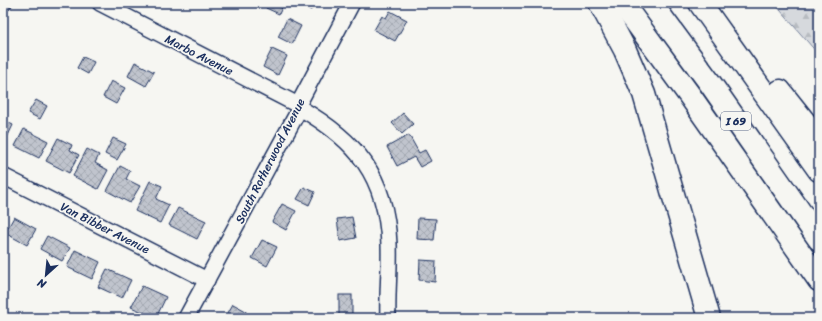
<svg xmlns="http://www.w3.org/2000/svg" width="822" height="321" font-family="Sriracha,sans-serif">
<defs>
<pattern id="forest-firs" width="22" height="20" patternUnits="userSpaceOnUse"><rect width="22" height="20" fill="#d6d9dd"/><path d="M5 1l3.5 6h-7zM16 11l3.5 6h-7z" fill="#b7bbc0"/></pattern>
<pattern id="building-cross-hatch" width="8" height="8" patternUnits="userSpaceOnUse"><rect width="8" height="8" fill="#c0c4cd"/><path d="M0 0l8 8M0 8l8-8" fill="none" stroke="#a4a9b2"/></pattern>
</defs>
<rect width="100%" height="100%" fill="#f6f6f2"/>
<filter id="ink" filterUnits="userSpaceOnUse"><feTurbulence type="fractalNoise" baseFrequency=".025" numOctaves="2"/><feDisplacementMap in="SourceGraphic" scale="8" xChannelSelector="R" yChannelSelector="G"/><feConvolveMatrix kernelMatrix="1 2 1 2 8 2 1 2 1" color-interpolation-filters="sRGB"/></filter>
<g filter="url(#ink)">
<path fill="url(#forest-firs)" stroke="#78849e" d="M774,3H819V55Z"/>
<g fill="url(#building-cross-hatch)" stroke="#1b2f5e">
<path d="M3,3H14L9,10L3,6Z"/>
<path d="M268,3H284L279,14L266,8Z"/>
<path d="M298,3H315L311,10Z"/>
<path d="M390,11L407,20L395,41L374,30L382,16L386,18Z"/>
<path d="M287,19L301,26L292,44L278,37Z"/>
<path d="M272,49L287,56L278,75L263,67Z"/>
<path d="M83,57L94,62L88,74L77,68Z"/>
<path d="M135,62L154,72L146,86L128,76Z"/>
<path d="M111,81L125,88L116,104L103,97Z"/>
<path d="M36,100L47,106L40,119L28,113Z"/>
<path d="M403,113L413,124L402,134L392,123Z"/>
<path d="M3,120L13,125L4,144L3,143Z"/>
<path d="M24,129L48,141L39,158L15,146Z"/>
<path d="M409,135L419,153L425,150L431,161L420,167L414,157L397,166L387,147Z"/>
<path d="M58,138L72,145L70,150L79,155L69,173L46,161Z"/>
<path d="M113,138L126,144L117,160L105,154Z"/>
<path d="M87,149L99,155L95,163L108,170L98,189L73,176Z"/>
<path d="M120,166L130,171L126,179L140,186L130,203L107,191Z"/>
<path d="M150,181L162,186L156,199L169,205L160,223L135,211Z"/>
<path d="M304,187L315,192L309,205L297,199Z"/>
<path d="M282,204L296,211L286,230L272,222Z"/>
<path d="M178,208L206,221L197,239L169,225Z"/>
<path d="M14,217L36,229L27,245L5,233Z"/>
<path d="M352,217L356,238L340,241L337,219Z"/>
<path d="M418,218L436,219L434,240L417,239Z"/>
<path d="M47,236L70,248L62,261L40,249Z"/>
<path d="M262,240L277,247L267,266L252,258Z"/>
<path d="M75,250L100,262L92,279L67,267Z"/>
<path d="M420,260L436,261L435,282L419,280Z"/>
<path d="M107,269L131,280L122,298L98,287Z"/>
<path d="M142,286L166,297L156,318L131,307Z"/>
<rect x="339" y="295" width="13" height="23"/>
<path d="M233,304L246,311L243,318H225Z"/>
</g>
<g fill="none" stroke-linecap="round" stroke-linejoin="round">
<g stroke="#1b2f5e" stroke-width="18">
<g id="minor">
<path d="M100,3L298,105"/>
<path d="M300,108C357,141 386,176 389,244C390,269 387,293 388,318"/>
<path d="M3,176L207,280"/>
<path d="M186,318L300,108L298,105L352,3"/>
</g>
</g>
<g stroke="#1b2f5e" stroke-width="25">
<g id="motorway">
<path d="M600,3L625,50L644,94L709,318"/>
<path d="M622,3L690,96L819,280"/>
<path d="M651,3L710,83L819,239"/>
<path d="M700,3L819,170"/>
<path d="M780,91L819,140"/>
</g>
</g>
<use href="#minor" stroke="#f6f6f2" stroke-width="15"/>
<use href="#motorway" stroke="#f6f6f2" stroke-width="22"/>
</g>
</g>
<g text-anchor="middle" stroke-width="3.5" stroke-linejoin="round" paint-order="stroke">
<rect fill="#f6f6f2" stroke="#5d6b8a" stroke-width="1" x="721" y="112" width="30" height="18" rx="3"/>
<g font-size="11" font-weight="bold" fill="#1b2f5e">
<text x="736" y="125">I 69</text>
</g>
<g font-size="12" fill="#1b2f5e" stroke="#f6f6f2">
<text transform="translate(199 55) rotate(27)" y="4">Marbo Avenue</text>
<text transform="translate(270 161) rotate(-63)" y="4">South Rotherwood Avenue</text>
<text transform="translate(105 228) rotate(27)" y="4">Van Bibber Avenue</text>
</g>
</g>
<rect width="822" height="321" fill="none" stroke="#f6f6f2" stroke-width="16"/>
<rect x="8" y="8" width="806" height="305" fill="none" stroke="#1b2f5e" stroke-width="1.5" filter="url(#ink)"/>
<g transform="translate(46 275) rotate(207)" stroke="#f6f6f2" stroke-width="3" paint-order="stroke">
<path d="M0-3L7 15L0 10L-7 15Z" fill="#1b2f5e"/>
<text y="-6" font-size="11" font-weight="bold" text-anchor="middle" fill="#1b2f5e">N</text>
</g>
</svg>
